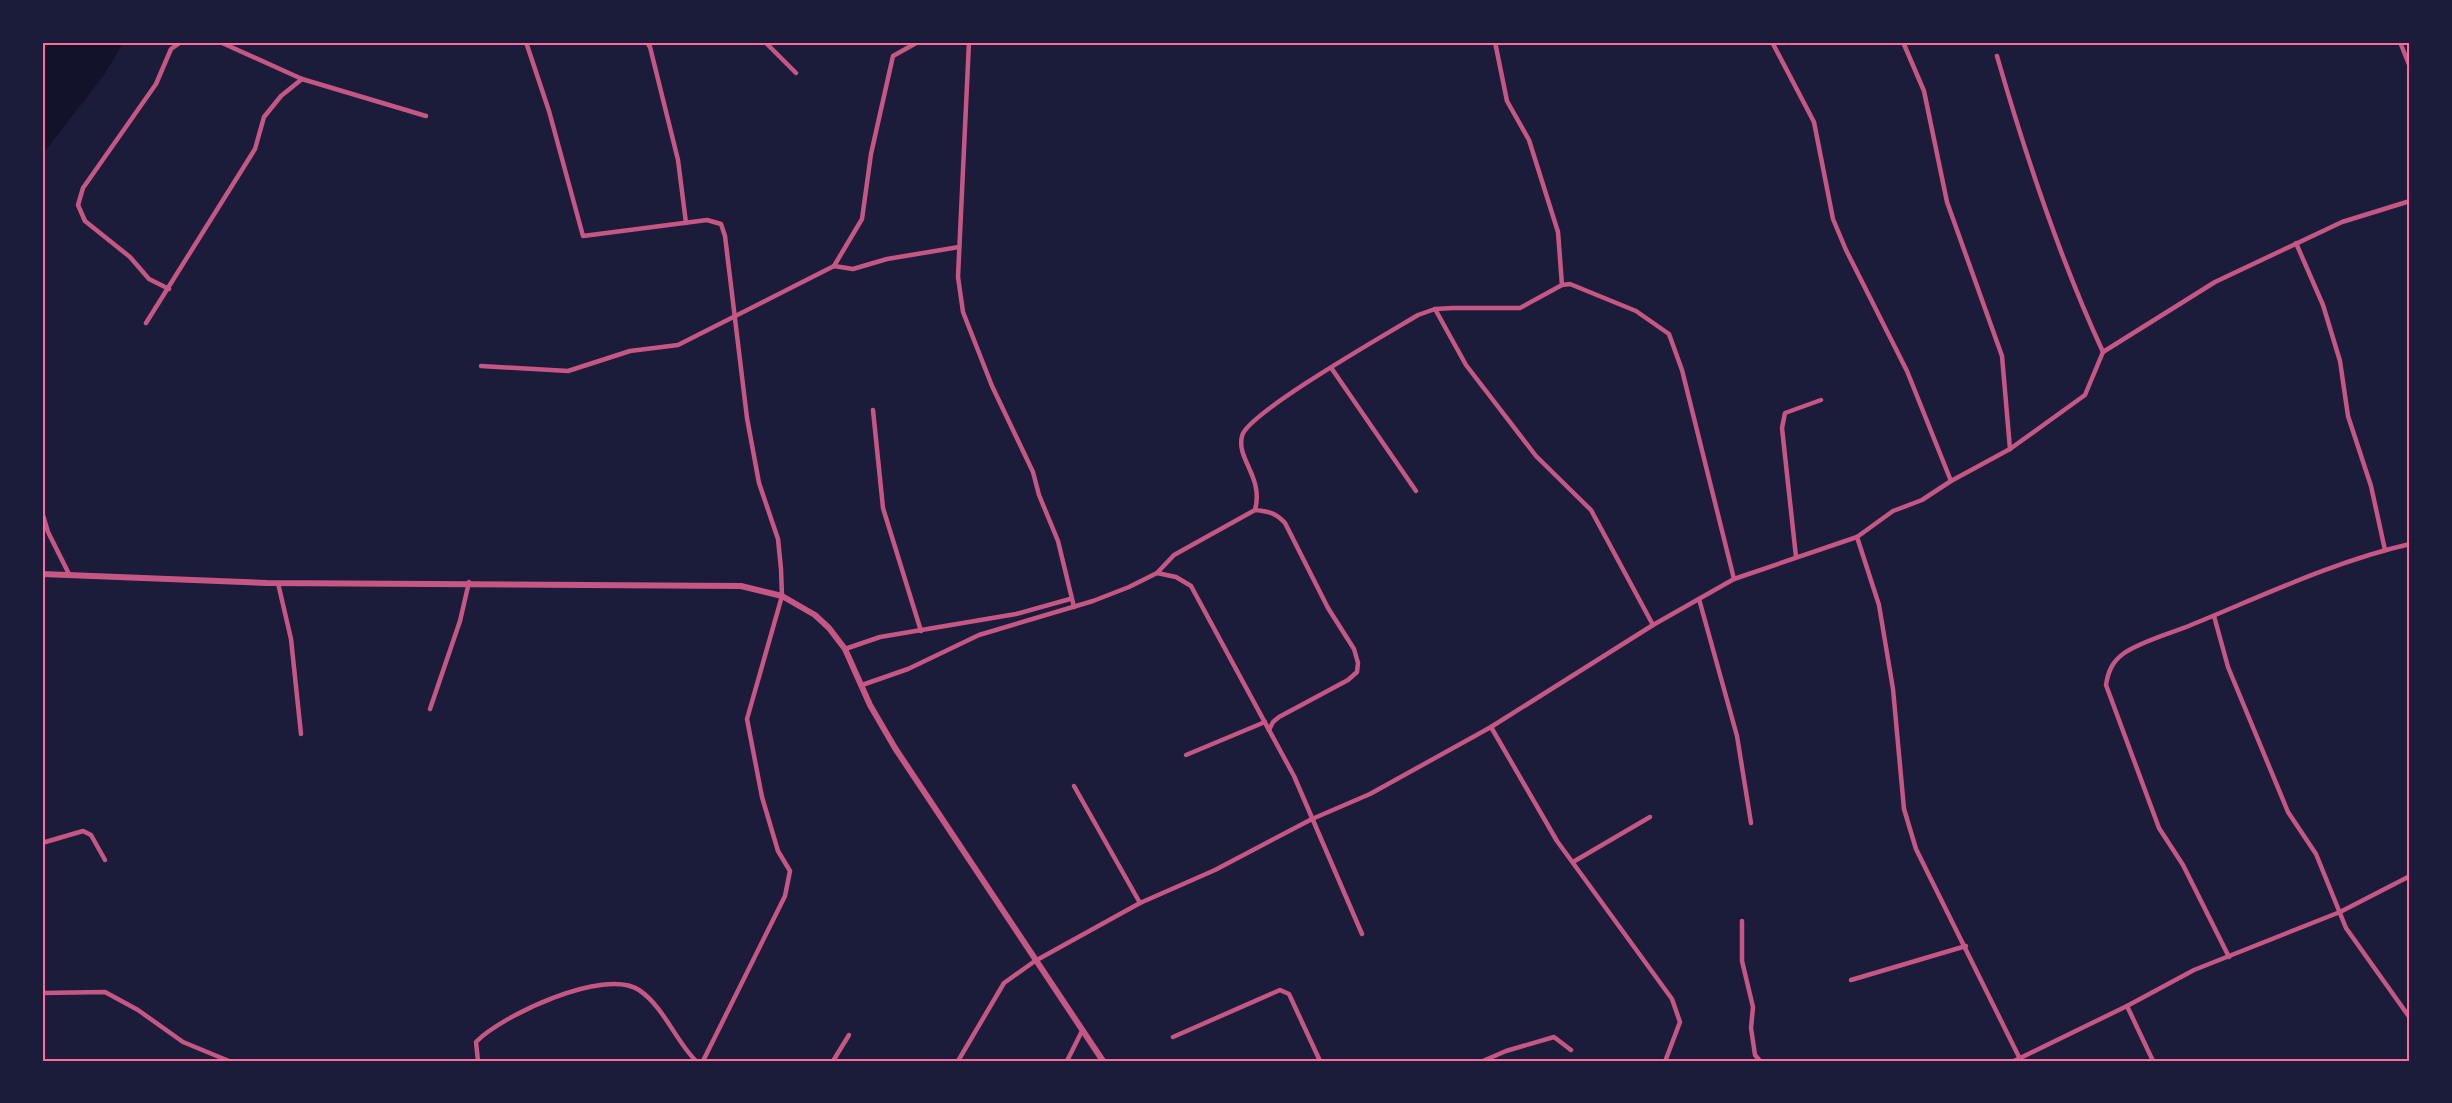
<svg xmlns="http://www.w3.org/2000/svg" width="2452" height="1103" font-family="Quicksand,sans-serif">
<rect width="100%" height="100%" fill="#1b1b3a"/>
<path fill="#12122b" d="M42,42H124L104,75L42,155Z"/>
<g fill="none" stroke-linecap="round" stroke-linejoin="round">
<g stroke="#c65784" stroke-width="4.5">
<path d="M220,42L302,79L426,116"/>
<path d="M526,42L549,111L583,236L707,220L721,224L725,236L747,418L759,483L778,539L781,569L782,596L747,719L762,797L778,851L790,871L785,896L703,1061"/>
<path d="M647,42L650,47L678,160L686,223"/>
<path d="M765,42L796,73"/>
<path d="M969,42L958,277L963,312L992,386L1033,472L1039,495L1058,541L1074,607"/>
<path d="M1495,42L1507,101L1529,140L1558,232L1562,285"/>
<path d="M1772,42L1814,122L1833,219L1846,250L1907,371L1951,481"/>
<path d="M1903,42L1924,91L1947,202L2002,356L2010,449"/>
<path d="M2400,42L2410,67"/>
<path d="M1997,56C2026,157 2059,257 2103,352"/>
<path d="M2296,243L2323,305L2340,361L2348,416L2371,486L2385,550"/>
<path d="M834,266L862,219L871,154L893,56L918,42"/>
<path d="M169,289L149,279L130,257L85,221L78,205L83,188L156,84L171,49L181,42"/>
<path d="M1435,309L1466,365L1536,456L1591,510L1653,625"/>
<path d="M146,323L255,149L264,117L281,96L302,79"/>
<path d="M481,366L568,371L630,351L678,345L834,266L853,269L887,259L959,247"/>
<path d="M1332,369L1416,491"/>
<path d="M873,410L883,508L921,631"/>
<path d="M1255,510C1268,511 1276,513 1285,523L1328,608L1354,649L1358,663L1357,672L1348,680L1279,717L1273,722L1269,730"/>
<path d="M42,512L48,532L69,574"/>
<path d="M1857,537L1879,605L1893,689L1904,809L1916,849L2021,1061"/>
<path d="M1796,557L1782,428L1785,413L1821,400"/>
<path d="M1157,573L1176,577L1191,586L1294,776L1362,934"/>
<path d="M278,583L291,639L301,734"/>
<path d="M1699,599L1737,736L1751,823"/>
<path d="M2214,616L2228,667L2288,812L2316,854L2346,928L2410,1018"/>
<path d="M845,649L880,637L1016,614L1070,599"/>
<path d="M862,685L908,669L979,635L1093,601L1129,587L1157,573L1174,555L1255,510C1264,477 1236,459 1242,436C1247,413 1390,332 1418,315L1435,309L1453,308H1520L1562,285L1570,284L1636,311L1669,334L1682,370L1734,579"/>
<path d="M430,709L460,621L469,582"/>
<path d="M1491,727L1557,841L1672,999L1680,1022L1666,1059"/>
<path d="M1186,755L1265,722"/>
<path d="M1074,786L1140,903"/>
<path d="M42,843L83,831L91,835L105,860"/>
<path d="M1573,862L1650,817"/>
<path d="M1742,921V961L1753,1007L1751,1028L1755,1055L1760,1061"/>
<path d="M2229,957L2183,865L2159,828L2106,685C2108,672 2112,662 2123,654C2139,642 2172,633 2191,625C2262,596 2335,561 2410,544"/>
<path d="M1851,980L1966,946"/>
<path d="M42,993L105,992L138,1010L183,1042L229,1061"/>
<path d="M2127,1006L2153,1061"/>
<path d="M1173,1037L1280,990L1289,994L1320,1061"/>
<path d="M478,1061L476,1042C501,1016 604,967 639,990C664,1007 675,1040 696,1061"/>
<path d="M833,1061L849,1035"/>
<path d="M958,1061L1004,983L1035,961L1140,903L1215,870L1312,819L1370,794L1491,727L1653,625L1734,579L1857,537L1893,511L1922,500L1951,481L2010,449L2085,395L2103,352L2215,282L2342,222L2410,201"/>
<path d="M1067,1061L1082,1031"/>
<path d="M1483,1061L1506,1051L1554,1037L1571,1050"/>
<path d="M2014,1061L2127,1006L2194,970L2340,912L2410,876"/>
</g>
<path stroke="#c65784" stroke-width="6" d="M42,574L267,583L741,586L782,596L815,615L829,628L845,649L870,705L895,748L1103,1061"/>
</g>
<rect width="2452" height="1103" fill="none" stroke="#1b1b3a" stroke-width="87"/>
<rect x="44" y="44" width="2364" height="1016" fill="none" stroke="#ff6b9d" stroke-width="2"/>
</svg>
